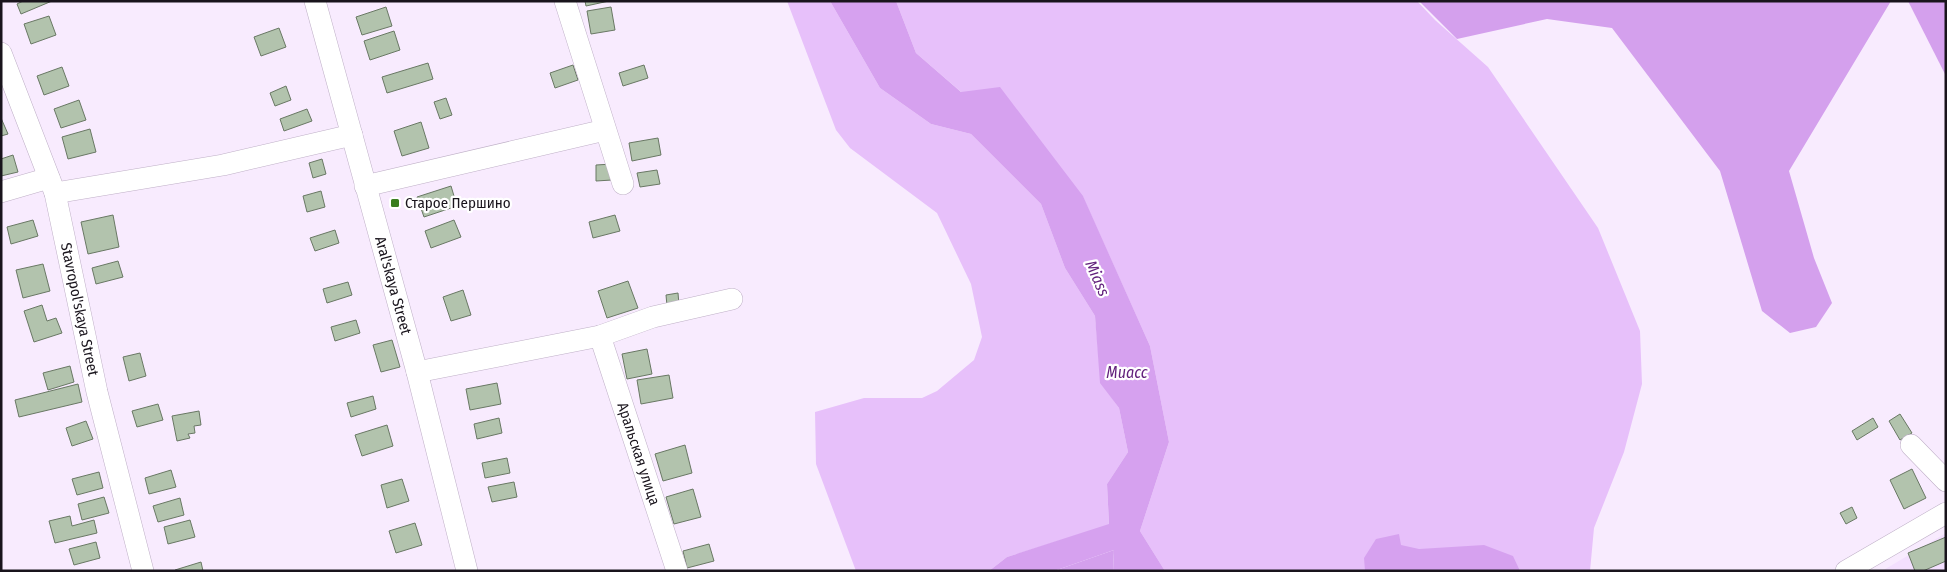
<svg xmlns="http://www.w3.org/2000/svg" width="1947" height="572" font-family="'Fira Sans Condensed',sans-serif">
<rect width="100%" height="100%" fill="#f8ebfe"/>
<path fill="#f3dffe" d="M1946,533V571H1882Z"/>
<g fill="#e7c0fa">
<path d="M787,1H830L880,88L931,124L971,134L1041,204L1065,268L1095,316L1101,383L1119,408L1128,452L1107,484L1109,525L1007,557L989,571H856L816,464L815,412L864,398H922L937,391L974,360L982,337L971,284L937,213L850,148L836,130Z"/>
<path d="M896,1H1417L1435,20L1488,67L1598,228L1640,331L1642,384L1624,452L1594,528L1590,571H1165L1140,531L1169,442L1150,346L1083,197L916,53Z"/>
</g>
<g fill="#d4a0ed">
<path d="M1419,1H1891L1789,171L1814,258L1832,303L1816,327L1790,333L1762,311L1720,171L1612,28L1547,19L1457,39Z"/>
<path d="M1909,1H1946V76L1908,1Z"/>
<path d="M1114,550L1113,571H1054Z"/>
</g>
<g fill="#d6a1ef">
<path d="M830,1H896L916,53L961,92L1000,87L1083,196L1150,346L1169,442L1140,531L1165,571H1113L1114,550L1054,571H989L1007,557L1109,524L1107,484L1128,452L1119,408L1100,383L1095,316L1065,268L1041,204L971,134L931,124L880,88Z"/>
<path d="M1399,534L1401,545L1419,549L1484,545L1513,556L1520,571H1365L1364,558L1376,539Z"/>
</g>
<g fill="#b2c3ad" stroke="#697864">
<path d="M23,1H52L21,14L17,4Z"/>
<path d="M585,1H609L586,6Z"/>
<path d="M386,7L392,26L362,35L356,17Z"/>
<path d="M611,7L615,30L591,34L587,11Z"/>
<path d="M49,16L56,35L31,44L24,24Z"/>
<path d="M279,28L286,47L261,56L254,37Z"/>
<path d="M394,31L400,50L370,60L364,41Z"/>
<path d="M428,63L433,79L387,93L382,77Z"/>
<path d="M573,65L578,80L555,88L550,73Z"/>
<path d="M644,65L648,78L623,86L619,73Z"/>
<path d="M62,67L69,86L44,95L37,76Z"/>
<path d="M286,86L291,100L275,106L270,93Z"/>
<path d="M446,98L452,115L440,119L434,102Z"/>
<path d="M79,100L86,120L61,128L54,109Z"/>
<path d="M307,109L312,121L284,131L280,119Z"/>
<path d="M1,118L8,134L1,136Z"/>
<path d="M421,122L429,148L402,156L394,131Z"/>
<path d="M90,129L96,152L68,159L62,137Z"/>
<path d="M658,138L661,155L632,161L629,143Z"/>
<path d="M13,155L18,172L1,176V159Z"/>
<path d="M322,159L326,174L313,178L309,163Z"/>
<path d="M612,164V180L596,181V165Z"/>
<path d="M657,170L660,184L640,187L637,173Z"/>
<path d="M451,186L457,206L424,217L417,197Z"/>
<path d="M321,191L325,207L307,212L303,196Z"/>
<path d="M113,215L119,247L88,254L81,222Z"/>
<path d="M615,215L620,231L593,238L589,222Z"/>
<path d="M33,220L38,236L11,244L7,227Z"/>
<path d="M454,220L461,237L431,248L425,231Z"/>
<path d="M335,230L339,243L315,251L310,238Z"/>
<path d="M118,261L123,277L96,284L92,268Z"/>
<path d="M43,264L50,291L23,298L16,270Z"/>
<path d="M628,281L638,308L607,318L598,291Z"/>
<path d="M348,282L352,295L327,303L323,289Z"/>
<path d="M463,290L471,315L451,321L443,297Z"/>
<path d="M678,293L679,305L667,306L666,295Z"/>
<path d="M42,305L47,321L56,318L62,333L34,342L24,311Z"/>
<path d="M356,320L360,333L335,341L331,327Z"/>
<path d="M392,340L400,367L381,372L373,345Z"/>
<path d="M647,349L652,374L627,379L622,354Z"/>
<path d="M140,353L146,376L129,381L123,357Z"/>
<path d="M70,366L74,382L48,390L43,373Z"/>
<path d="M669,375L673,398L641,404L637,380Z"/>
<path d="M497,383L501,404L470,410L466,389Z"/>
<path d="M78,384L82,402L19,417L15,400Z"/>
<path d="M373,396L376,409L351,417L347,403Z"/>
<path d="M158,404L163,420L137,427L132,411Z"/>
<path d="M199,411L201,425L194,426L195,433L188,434L190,438L177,441L172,416Z"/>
<path d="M1900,414L1912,433L1900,440L1889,421Z"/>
<path d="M499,418L502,433L477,439L474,424Z"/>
<path d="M1873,418L1878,427L1857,440L1852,431Z"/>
<path d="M86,421L93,439L72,446L66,428Z"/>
<path d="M387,425L393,446L362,456L355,435Z"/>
<path d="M685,445L692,473L663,481L655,454Z"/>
<path d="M507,458L510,473L485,478L482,463Z"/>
<path d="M1912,469L1926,498L1904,509L1890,480Z"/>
<path d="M171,470L176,487L149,494L145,478Z"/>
<path d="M99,472L103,488L77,495L72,479Z"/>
<path d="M402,479L409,501L387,508L381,485Z"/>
<path d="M514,482L517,497L492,502L488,487Z"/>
<path d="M693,489L701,517L674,524L666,497Z"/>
<path d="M104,497L109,513L82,520L78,504Z"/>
<path d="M180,498L184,515L158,522L153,506Z"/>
<path d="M1852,507L1857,518L1846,524L1840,513Z"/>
<path d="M70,516L72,526L94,520L97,533L55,543L49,521Z"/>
<path d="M190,520L195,537L168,544L164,527Z"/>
<path d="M415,523L422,545L396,553L389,531Z"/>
<path d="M1946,537V561L1923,571H1915L1908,553Z"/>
<path d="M96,542L100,558L74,565L69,549Z"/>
<path d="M709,544L714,561L687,568L683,551Z"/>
<path d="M201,562L203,571H175V570Z"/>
</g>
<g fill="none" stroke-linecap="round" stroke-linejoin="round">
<g stroke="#bfb0c7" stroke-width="22">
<g id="minor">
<path id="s1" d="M315,1L417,372L467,571"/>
<path d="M565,1L623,184"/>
<path id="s2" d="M1,53L55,193L97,392L143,571"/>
<path d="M365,186L605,130"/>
<path d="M1,192L49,178"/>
<path d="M55,193L223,165L352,135"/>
<path id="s3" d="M600,336L677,571"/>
<path d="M417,372L600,336L653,317L732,299"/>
<path d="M1911,445L1946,481"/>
<path d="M1846,571L1946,513"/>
</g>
</g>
<use href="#minor" stroke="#fff" stroke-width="21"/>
</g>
<rect fill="#3a7d1e" stroke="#fff" stroke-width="2" x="390" y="198" width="10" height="10" rx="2.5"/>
<g text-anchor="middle" stroke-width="4.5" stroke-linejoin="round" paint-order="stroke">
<g font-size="15" fill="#19141c" stroke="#fff" text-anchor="start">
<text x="405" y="208">Старое Першино</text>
</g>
<g font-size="15" fill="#19141c" stroke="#fff">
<text dy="5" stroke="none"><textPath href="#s1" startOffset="295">Aral'skaya Street</textPath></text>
<text dy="5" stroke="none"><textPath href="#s2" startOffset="269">Stavropol'skaya Street</textPath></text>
<text dy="5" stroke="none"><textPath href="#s3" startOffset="124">Аральская улица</textPath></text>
</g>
<g font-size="16" font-style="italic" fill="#62217c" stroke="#fff">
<text transform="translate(1098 278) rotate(66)" y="6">Miass</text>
<text x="1127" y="378">Миасс</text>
</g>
</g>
<rect width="1947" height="572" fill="none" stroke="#19141c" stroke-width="5"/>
</svg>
